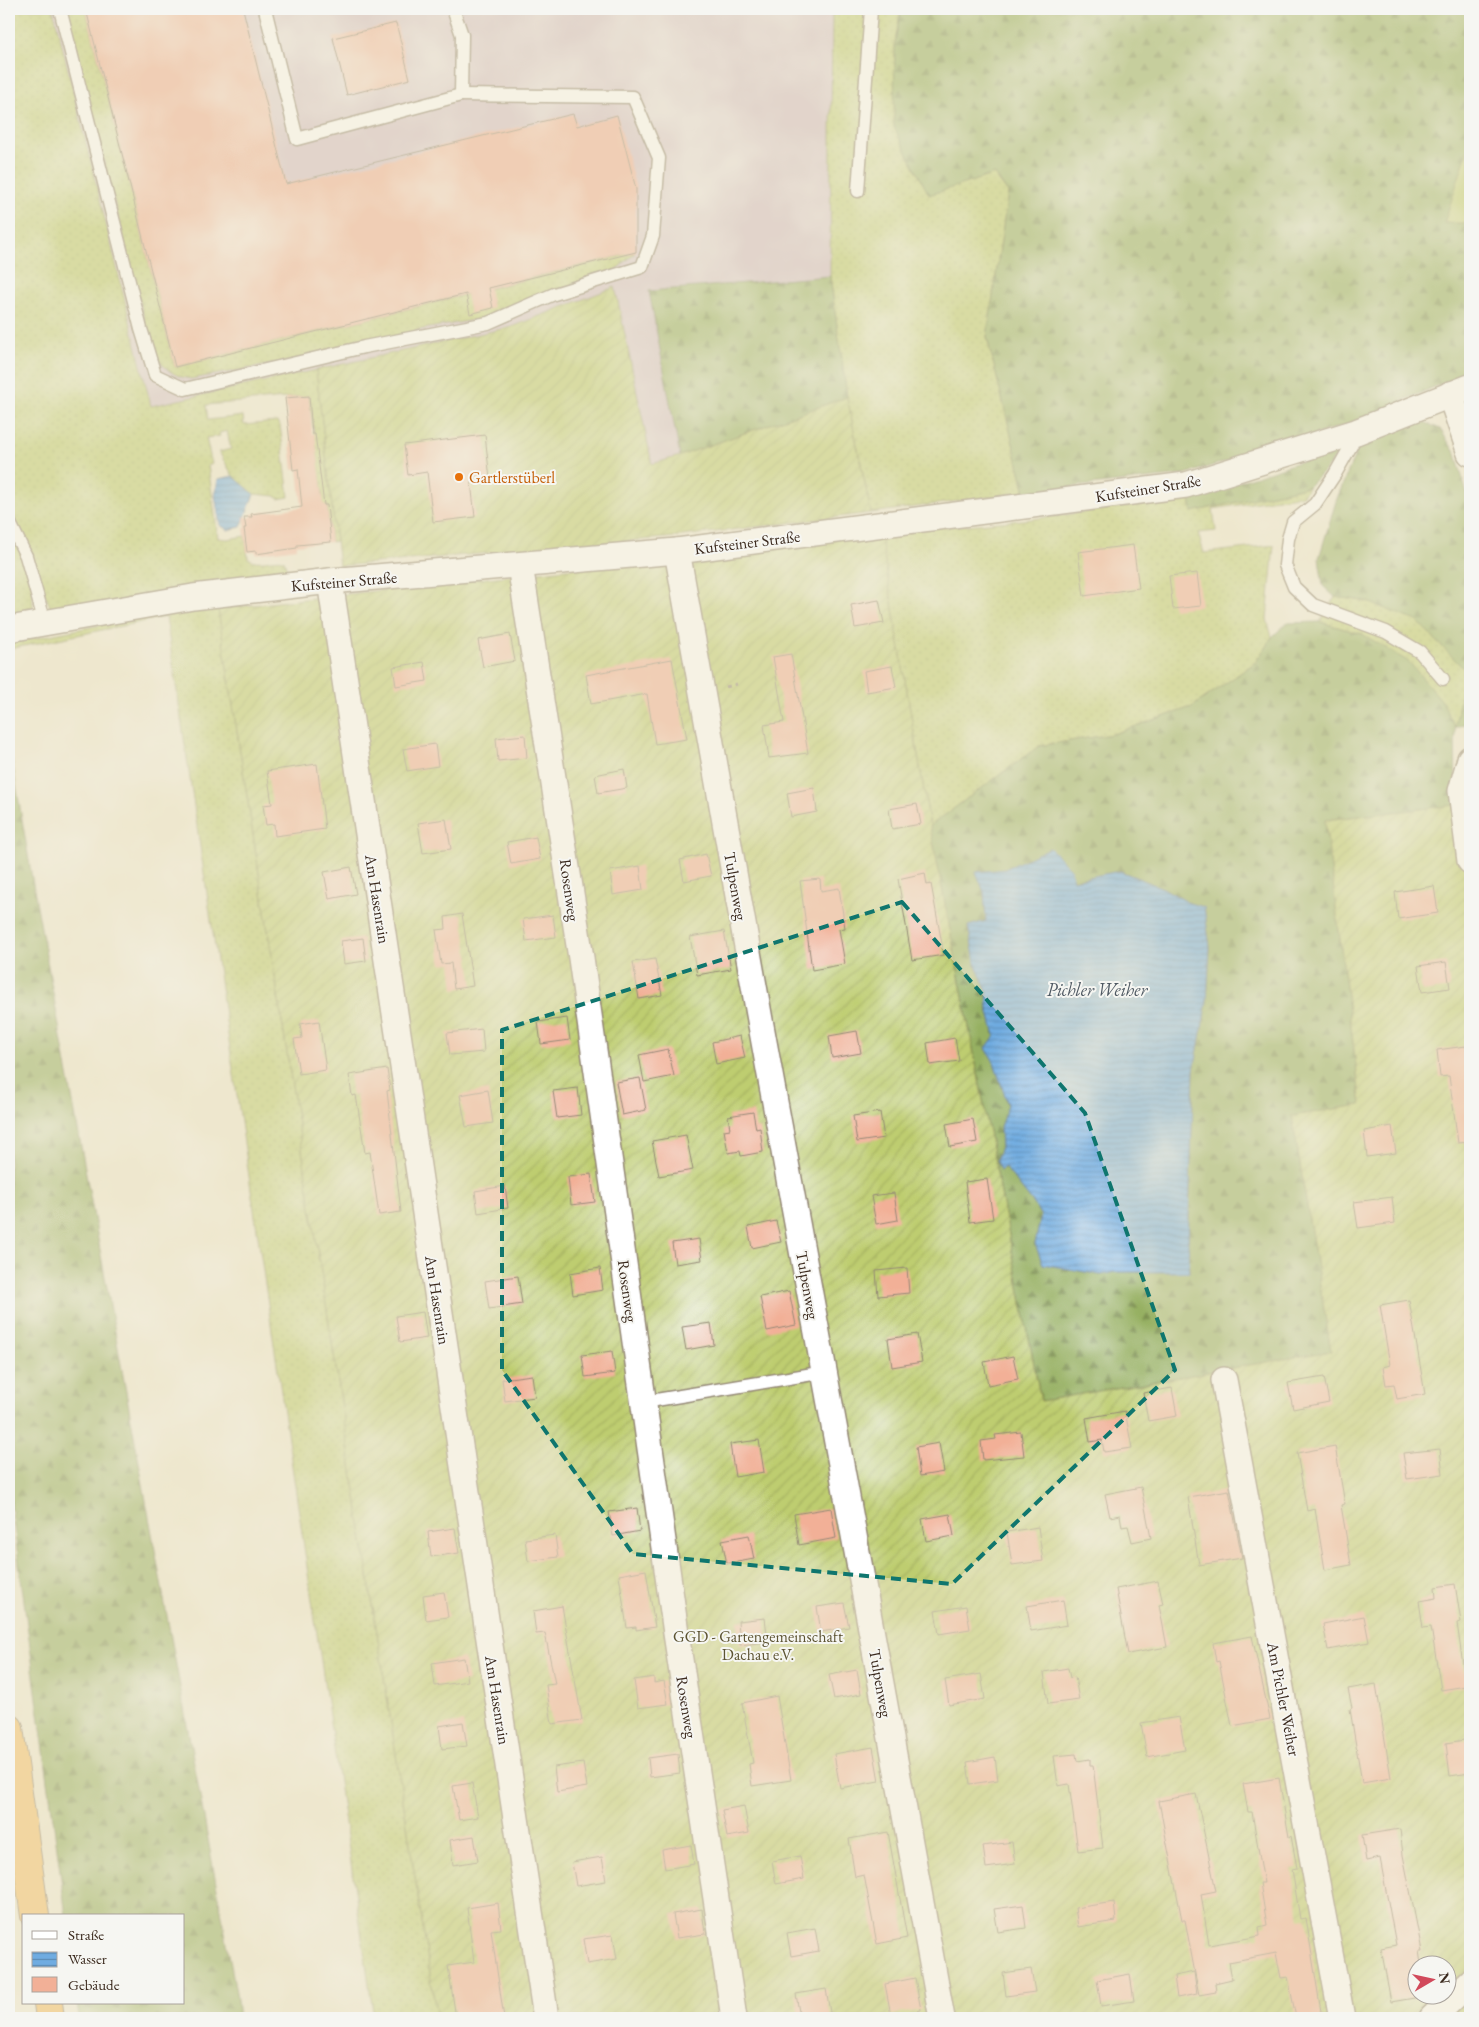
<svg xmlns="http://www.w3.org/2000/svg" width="1479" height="2027" font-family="'EB Garamond',serif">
<defs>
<pattern id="grass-dots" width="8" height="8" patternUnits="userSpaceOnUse" patternTransform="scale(1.25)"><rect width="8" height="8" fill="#becd70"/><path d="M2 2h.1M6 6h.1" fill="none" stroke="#a4b061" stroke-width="1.8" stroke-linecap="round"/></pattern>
<pattern id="forest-firs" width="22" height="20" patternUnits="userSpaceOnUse" patternTransform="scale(1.25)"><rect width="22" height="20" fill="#96b062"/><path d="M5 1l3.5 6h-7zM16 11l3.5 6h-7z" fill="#7c8f50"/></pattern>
<pattern id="garden-furrows" width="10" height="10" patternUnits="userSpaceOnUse" patternTransform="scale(1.25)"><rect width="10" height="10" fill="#becd70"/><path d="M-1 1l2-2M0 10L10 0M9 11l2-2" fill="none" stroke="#a4b061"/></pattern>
<pattern id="water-rules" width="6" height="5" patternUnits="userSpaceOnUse" patternTransform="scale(1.25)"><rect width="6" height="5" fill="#70ace1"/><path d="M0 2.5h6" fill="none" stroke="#5d8cb6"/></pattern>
</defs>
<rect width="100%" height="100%" fill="#f6f6f2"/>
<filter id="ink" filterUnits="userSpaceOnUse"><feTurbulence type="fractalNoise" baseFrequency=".02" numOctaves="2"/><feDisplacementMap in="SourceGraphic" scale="10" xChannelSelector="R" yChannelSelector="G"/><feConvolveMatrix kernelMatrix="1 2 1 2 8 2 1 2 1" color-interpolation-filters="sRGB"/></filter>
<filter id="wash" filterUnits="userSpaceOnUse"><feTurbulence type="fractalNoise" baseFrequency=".0096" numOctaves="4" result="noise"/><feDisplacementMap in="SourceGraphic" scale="20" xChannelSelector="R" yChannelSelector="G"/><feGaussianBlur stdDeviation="1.12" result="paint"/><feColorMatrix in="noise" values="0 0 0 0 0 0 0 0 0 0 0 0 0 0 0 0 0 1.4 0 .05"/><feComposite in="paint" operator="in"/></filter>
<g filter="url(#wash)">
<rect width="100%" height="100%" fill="#eee7ce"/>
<path fill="#d2bdc7" d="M53,9H832L830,276L649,291L680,456L652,464L614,287L511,327L151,407L122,282Z"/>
<g fill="url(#grass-dots)" stroke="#7c7c47">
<path d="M9,9H53L151,406L316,370L336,541L331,542L327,505L307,507L323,498L309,396L206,405L208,420L243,416L244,425L277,422L280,425L289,497L278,499L276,496L254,494L233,476L219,452L231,449L227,431L219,433L220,436L206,438L212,464L208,465L218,538L227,539L245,536L248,558C259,566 271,557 284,560L288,572L302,570L299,575L52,611L42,588L32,591L33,606L24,615L9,623Z"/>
<path d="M65,9H86L175,367L636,252L615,271L595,274L567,287L516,303L491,317L423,329L290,361L191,379C171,376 165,368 153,353Z"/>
<path d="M832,9H901L895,43L1008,193L987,337L1025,492L871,513L847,397L830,276Z"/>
<path d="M1309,486L1303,495L1213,509L1216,531L1198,533L1204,553L1274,545L1267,619L1272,637L1256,662L1192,707L1113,734L1039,746L930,826L880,533L1033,519L1190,498L1192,512Z"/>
<path d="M1335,597C1362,600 1391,606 1416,620C1432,629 1452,656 1465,670L1455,728L1441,700L1362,634L1320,622Z"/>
<path d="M238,602L243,606L218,609L437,2018H374L166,617L9,649V643L166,612Z"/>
</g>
<g fill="url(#forest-firs)" stroke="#686d40" fill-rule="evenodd">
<path d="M901,9H1470V144L1445,223H1470V375L1446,382L1346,425L1182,475L1025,492L987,337L1008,193L995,174L929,195L894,127L895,43Z"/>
<path d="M830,276L847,397L680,456L649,291Z"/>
<path d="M1422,421L1440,429L1456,454L1470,506V722L1455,728L1456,805L1325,820L1361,1105L1292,1116L1331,1351L1041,1401L930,826L1039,746L1113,734L1192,707L1256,662L1272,637L1287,623L1320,622L1362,634L1409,662L1441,700L1455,727L1465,670L1417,621L1365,601L1335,597L1323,586L1319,558L1336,501L1356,452L1363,440L1402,422ZM1050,848L1073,880L1120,871L1163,888L1189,903L1204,908L1210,947L1207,1001L1194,1070L1188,1243L1190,1271L1114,1272L1101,1275L1043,1264L1035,1244L1041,1216L1034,1204L1005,1167L1000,1170L996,1161L1001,1147L1000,1127L1008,1106L994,1062L986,1048L995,1036L988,1008L987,990L976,966L968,926L986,921L984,892L977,872L1005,870Z"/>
<path d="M1341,448L1329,466L1309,486L1192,512L1190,498Z"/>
<path d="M9,743L33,884L236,1992L239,2018H79L77,2003H184V1916H66L9,1489Z"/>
</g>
<path fill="#becd70" stroke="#7c7c47" d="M1470,144V223H1444Z"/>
<g fill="url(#garden-furrows)" stroke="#7c7c47" fill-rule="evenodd">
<path d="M615,287L652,464L680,456L847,397L871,513L665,538L339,566L316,370L511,327Z"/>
<path d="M880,533L930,826L1041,1401L1331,1351L1292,1116L1361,1105L1325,820L1456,805L1470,786V2018H437L218,609ZM1416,1964H1446V1994H1416Z"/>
</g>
<g fill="url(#water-rules)" stroke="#566b80">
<path d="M233,476L254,494L241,527L228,530L220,525L215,496L218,479Z"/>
<path d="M1050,848L1071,869L1073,880L1120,871L1163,888L1189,903L1204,907L1210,947L1207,1001L1194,1070L1188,1243L1190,1272H1114L1101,1275L1043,1264L1035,1244L1041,1216L1034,1204L1005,1167L1000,1170L996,1161L1001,1147L1000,1127L1008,1105L994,1062L986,1048L995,1036L988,1008L987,990L976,966L968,926L986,921L984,892L976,872L1005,869Z"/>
</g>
<g id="blocks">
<g fill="#f2b097">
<path d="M86,9H243L286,184L573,114L577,126L617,115L636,189V252L489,288L493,308L470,314L466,294L175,367Z"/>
<path d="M396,23L410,79L347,95L333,38Z"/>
<path d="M309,396L312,434H315L324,505H327L331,542L297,545V548L256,554V551L247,552L244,528H246L244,517H252L251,514L302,507L298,469L293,470L285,398Z"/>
<path d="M485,435L490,479L471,482L475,517L433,522L427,472L408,475L404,445Z"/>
<path d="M1133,545L1139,588L1084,596L1078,552Z"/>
<path d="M1197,573L1201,606L1173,609L1169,576Z"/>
<path d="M879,600L884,623L855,628L851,605Z"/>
<path d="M510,634L515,661L483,667L478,640Z"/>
<path d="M791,654L808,753L769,758L764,725L784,722L773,657Z"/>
<path d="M672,659L687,739L655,744L647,694L591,704L586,675Z"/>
<path d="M424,662L427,681L396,686L393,667Z"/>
<path d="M892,666L896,687L867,692L864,671Z"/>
<path d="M525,735L527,758L498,761L496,738Z"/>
<path d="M435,744L438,766L407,771L403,749Z"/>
<path d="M317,764L325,829L275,836L274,824L266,825L263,805L272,804L267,771Z"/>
<path d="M624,769L627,788L598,793L595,775Z"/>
<path d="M814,788L817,812L791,817L787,793Z"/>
<path d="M917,804L921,824L892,829L889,809Z"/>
<path d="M446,819L451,849L423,853L418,823Z"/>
<path d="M536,837L540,859L511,864L507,842Z"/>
<path d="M706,854L711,876L684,881L680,860Z"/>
<path d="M640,866L643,890L613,895L610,871Z"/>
<path d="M351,867L356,894L329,899L324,872Z"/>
<path d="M925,873L927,885L931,884L944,955L912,960L898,879Z"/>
<path d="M820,879L821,891L839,888L845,928L839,929L845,964L812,970L800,881Z"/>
<path d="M1434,886L1438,913L1398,919L1395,892Z"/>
<path d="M462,914L473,986L454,989L451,963L441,964L436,930L446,929L445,917Z"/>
<path d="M553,915L556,937L526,941L523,919Z"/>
<path d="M724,931L731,969L697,975L690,937Z"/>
<path d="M363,938L366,961L344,964L341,941Z"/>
<path d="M655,959L662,995L639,999L633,962Z"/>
<path d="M1446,962L1450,988L1422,992L1418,966Z"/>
<path d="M567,1018L570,1040L541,1044L538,1022Z"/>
<path d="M319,1021L326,1070L299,1074L294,1039L302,1038L300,1024Z"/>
<path d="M482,1029L484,1052L450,1055L447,1033Z"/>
<path d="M857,1031L861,1053L832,1058L829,1036Z"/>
<path d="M740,1036L745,1058L716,1064L712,1042Z"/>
<path d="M955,1038L959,1061L930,1065L927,1043Z"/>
<path d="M1466,1046L1470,1079V1142L1458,1143L1449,1076L1440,1077L1437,1050Z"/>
<path d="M668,1049L674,1076L644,1082L639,1055Z"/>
<path d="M387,1069L390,1090L387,1091L401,1212L379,1215L370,1152L365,1153L356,1095L352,1096L349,1075Z"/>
<path d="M640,1078L646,1110L622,1115L616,1082Z"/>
<path d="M578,1088L581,1115L557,1118L553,1091Z"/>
<path d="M488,1090L493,1123L466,1127L460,1095Z"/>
<path d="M753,1112L756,1129L760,1128L763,1152L741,1156L740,1151L728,1153L724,1130L730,1129L728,1116Z"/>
<path d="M880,1112L884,1138L857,1142L853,1116Z"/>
<path d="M973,1119L977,1142L950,1147L946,1124Z"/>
<path d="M1392,1126L1396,1153L1367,1157L1364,1131Z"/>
<path d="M686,1135L693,1170L659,1176L652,1141Z"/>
<path d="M591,1174L595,1202L571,1205L568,1177Z"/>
<path d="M987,1179L993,1219L970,1222L965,1182Z"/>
<path d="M505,1186L508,1208L478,1213L475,1191Z"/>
<path d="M894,1193L898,1220L876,1224L871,1196Z"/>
<path d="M1392,1197L1395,1223L1358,1228L1354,1202Z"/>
<path d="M776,1221L781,1242L752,1248L748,1227Z"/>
<path d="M699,1239L702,1260L675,1264L672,1243Z"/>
<path d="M600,1268L603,1290L573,1295L570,1273Z"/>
<path d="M907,1268L909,1293L878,1296L876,1271Z"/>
<path d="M518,1276L522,1304L489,1309L485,1281Z"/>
<path d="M789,1291L796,1325L767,1331L760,1297Z"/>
<path d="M1409,1300L1425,1394L1397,1399L1394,1384L1386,1385L1383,1367L1390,1365L1380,1305Z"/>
<path d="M423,1312L427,1338L400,1342L396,1316Z"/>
<path d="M711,1323L714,1345L686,1350L682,1327Z"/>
<path d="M917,1334L922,1362L892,1367L888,1339Z"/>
<path d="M612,1351L615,1373L585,1377L582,1355Z"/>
<path d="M1013,1356L1018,1379L988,1385L984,1362Z"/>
<path d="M532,1375L535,1397L505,1401L502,1379Z"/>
<path d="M1324,1377L1329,1402L1293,1409L1288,1383Z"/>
<path d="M1172,1388L1177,1416L1148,1421L1143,1393Z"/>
<path d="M1125,1411L1132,1448L1104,1452L1102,1440L1090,1442L1086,1418Z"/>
<path d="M1021,1432L1024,1456L983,1460L981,1441L996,1439L995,1435Z"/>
<path d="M759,1440L764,1472L735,1477L730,1444Z"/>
<path d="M939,1443L944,1472L920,1476L916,1447Z"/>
<path d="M1335,1446L1345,1504L1341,1505L1351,1565L1325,1570L1315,1509L1307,1511L1297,1453Z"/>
<path d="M1440,1449L1443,1474L1407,1479L1403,1453Z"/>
<path d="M1141,1487L1151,1538L1132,1542L1128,1526L1122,1527L1120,1515L1110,1517L1105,1494Z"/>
<path d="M1229,1490L1242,1558L1199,1565L1188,1497Z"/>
<path d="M637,1508L640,1531L613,1536L609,1512Z"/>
<path d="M831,1508L836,1538L799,1545L794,1514Z"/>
<path d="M950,1514L954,1536L926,1541L922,1519Z"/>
<path d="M1038,1527L1043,1561L1012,1565L1007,1532Z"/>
<path d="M455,1528L459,1553L431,1557L428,1532Z"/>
<path d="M555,1535L558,1557L528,1561L525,1539Z"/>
<path d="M749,1535L754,1559L727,1564L722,1540Z"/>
<path d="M646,1570L655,1627L636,1630V1627L627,1628L619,1575Z"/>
<path d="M1158,1581L1163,1604L1159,1605L1167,1647L1128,1654L1116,1589Z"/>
<path d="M1455,1584L1461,1622L1457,1623L1466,1686L1441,1690L1431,1627L1423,1628L1419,1601L1436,1598L1435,1587Z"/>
<path d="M444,1592L448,1617L426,1620L423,1595Z"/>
<path d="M1063,1600L1067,1625L1031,1631L1027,1606Z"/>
<path d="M844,1603L849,1627L821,1632L817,1607Z"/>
<path d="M562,1606L582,1720L552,1724L546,1685L555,1684L545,1633L536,1634L533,1611Z"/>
<path d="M966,1606L970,1629L939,1634L935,1611Z"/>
<path d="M1364,1616L1369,1642L1328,1650L1323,1624Z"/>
<path d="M765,1618L768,1642L740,1645L738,1621Z"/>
<path d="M1252,1636L1270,1719L1232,1726L1219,1661L1216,1662L1213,1643Z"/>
<path d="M464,1658L468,1681L435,1686L432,1663Z"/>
<path d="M1068,1668L1070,1678L1075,1677L1079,1700L1048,1704L1044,1672Z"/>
<path d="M857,1670L861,1694L834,1699L829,1675Z"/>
<path d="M981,1674L985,1699L949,1705L945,1680Z"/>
<path d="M654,1677V1683L664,1681L668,1704L638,1708L634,1680Z"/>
<path d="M1376,1684L1391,1778L1362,1783L1350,1709L1352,1708L1348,1689Z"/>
<path d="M777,1696L791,1780L752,1786L749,1764L753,1763L742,1703Z"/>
<path d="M1179,1717L1185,1750L1147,1757L1141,1723Z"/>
<path d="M463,1722L467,1746L442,1749L439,1726Z"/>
<path d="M1470,1739V1773L1450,1776L1446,1743Z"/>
<path d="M873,1747L879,1781L840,1788L834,1754Z"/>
<path d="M678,1754L680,1773L650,1777L648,1758Z"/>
<path d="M1076,1754L1077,1761L1090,1759V1765H1093L1103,1848L1078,1851L1069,1784L1058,1786L1054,1756Z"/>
<path d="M995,1757L998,1780L970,1784L967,1762Z"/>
<path d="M583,1763L587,1787L557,1792L554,1767Z"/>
<path d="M1279,1778L1289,1837L1291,1836L1297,1868L1292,1869L1300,1919L1306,1918L1322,2018H1296L1288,1977L1281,1978L1276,1953L1229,1962L1232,1979L1215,1983L1216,1992L1199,1995L1185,1920H1182L1167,1844L1159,1801L1196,1794L1216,1891L1201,1894L1209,1945L1260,1936L1259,1927L1267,1925L1260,1883H1264L1252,1812H1248L1243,1784Z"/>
<path d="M472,1783L478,1817L459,1820L453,1786Z"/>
<path d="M744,1806L749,1833L727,1837L722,1810Z"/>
<path d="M1400,1829L1403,1855L1422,1951H1419L1421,1964H1416V1994L1426,1996L1391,2002L1381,1948L1396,1945L1380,1858L1366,1861L1362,1835Z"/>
<path d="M888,1832L907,1938L877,1944L864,1875L855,1877L849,1839Z"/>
<path d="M474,1836L478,1861L453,1865L450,1840Z"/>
<path d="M1012,1842L1015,1864L986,1868L983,1846Z"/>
<path d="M691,1845L694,1864L665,1869L662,1850Z"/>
<path d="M800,1856L804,1879L776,1884L772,1861Z"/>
<path d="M602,1857L606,1881L576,1886L572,1862Z"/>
<path d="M1114,1902L1116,1921L1078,1927L1075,1908Z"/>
<path d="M498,1903L501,1929L491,1930L504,2018H456L448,1966L474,1962L467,1908Z"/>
<path d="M1023,1905L1026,1928L998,1932L994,1909Z"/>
<path d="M702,1909L705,1934L677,1938L673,1914Z"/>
<path d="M815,1928L819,1951L791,1956L787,1933Z"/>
<path d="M613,1935L617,1959L587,1964L583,1939Z"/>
<path d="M1031,1969L1035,1992L1006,1996L1003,1973Z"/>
<path d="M1194,1972L1197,1994L1177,1998L1174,1976Z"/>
<path d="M1130,1974L1134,2001L1101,2006L1097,1980Z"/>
<path d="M915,1978L921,2010L891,2015L885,1984Z"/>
<path d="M826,1989L831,2018H800L796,1994Z"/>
</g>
</g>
</g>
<g filter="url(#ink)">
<use href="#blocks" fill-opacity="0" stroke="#948876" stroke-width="1"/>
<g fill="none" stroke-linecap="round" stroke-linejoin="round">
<g stroke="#948876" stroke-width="15">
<g id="lane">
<path d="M60,9L141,329L155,375L185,389L364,347L488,323L554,294L642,267L653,236L659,158L633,97L461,95"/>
<path d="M265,9L297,139L461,95L462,35L453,9"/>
<path d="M858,191L871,9"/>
<path d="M1356,432L1352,444L1335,474L1315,504L1293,522L1288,539L1285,565L1294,587L1313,605L1386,632L1420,652L1443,679"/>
<path d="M9,521L26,556L45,623"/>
<path d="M644,1402L825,1372"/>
</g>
</g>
<g stroke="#948876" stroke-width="28">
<g id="street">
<path d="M1450,394L1470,453"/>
<path d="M677,551L760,1020L942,2018"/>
<path d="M520,565L581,958L676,1633L734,2018"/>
<path d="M330,581L546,2018"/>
<path d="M9,629L193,597L330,581L677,551L1186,485L1356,432L1470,387"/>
<path d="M1470,759L1461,791L1470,861"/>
<path d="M1224,1380L1342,2018"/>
<path d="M1432,2018L1470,1982"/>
</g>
</g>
<g stroke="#948876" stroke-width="30">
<g id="highway">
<path d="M9,1728L35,1916"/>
<path d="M48,2003L50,2018"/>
</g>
</g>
<path stroke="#948876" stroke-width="3" stroke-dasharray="4 4" stroke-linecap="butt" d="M726,687L737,684"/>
<use href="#lane" stroke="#fff" stroke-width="12"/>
<use href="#street" stroke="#fff" stroke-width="25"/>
<use href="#highway" stroke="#f5c16b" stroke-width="28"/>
</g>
</g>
<path d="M0 0H1479V2027H0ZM902,902L1085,1113L1175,1370L952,1584L633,1554L502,1370V1030Z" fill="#eee7ce" fill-opacity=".55" fill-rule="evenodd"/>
<path fill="none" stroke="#0f766e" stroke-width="4" stroke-dasharray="10 6" stroke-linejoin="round" d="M902,902L1085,1113L1175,1370L952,1584L633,1554L502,1370V1030Z"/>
<circle fill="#e8710a" stroke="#f6f6f2" stroke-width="2" cx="459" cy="477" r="5"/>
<g text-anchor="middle" stroke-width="4" stroke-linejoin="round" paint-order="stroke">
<g font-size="16" fill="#c56008" stroke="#f6f6f2" text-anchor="start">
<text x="469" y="483">Gartlerstüberl</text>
</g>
<g font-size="16" fill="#3b2a1e" stroke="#f6f6f2">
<text transform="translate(1148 488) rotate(-9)" y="6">Kufsteiner Straße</text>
<text transform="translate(747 542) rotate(-7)" y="6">Kufsteiner Straße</text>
<text transform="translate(344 581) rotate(-5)" y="6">Kufsteiner Straße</text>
<text transform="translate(736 886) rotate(80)" y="6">Tulpenweg</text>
<text transform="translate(570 890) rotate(82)" y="6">Rosenweg</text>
<text transform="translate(378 899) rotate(81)" y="6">Am Hasenrain</text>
<text transform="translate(808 1285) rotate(80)" y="6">Tulpenweg</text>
<text transform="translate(628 1291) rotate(82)" y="6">Rosenweg</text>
<text transform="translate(438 1300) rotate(81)" y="6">Am Hasenrain</text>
<text transform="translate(881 1683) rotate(80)" y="6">Tulpenweg</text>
<text transform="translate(1284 1699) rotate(79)" y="6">Am Pichler Weiher</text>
<text transform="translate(498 1700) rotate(81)" y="6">Am Hasenrain</text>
<text transform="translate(687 1707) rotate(81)" y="6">Rosenweg</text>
</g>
<g font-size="16" fill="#5c5332" stroke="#f6f6f2">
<text x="758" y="1642">GGD - Gartengemeinschaft<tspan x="758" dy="18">Dachau e.V.</tspan></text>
</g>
<g font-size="18" font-style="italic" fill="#4e5862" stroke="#f6f6f2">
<text x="1097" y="996">Pichler Weiher</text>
</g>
</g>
<rect width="1479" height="2027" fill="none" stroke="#f6f6f2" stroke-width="30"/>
<rect x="22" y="1914" width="162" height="90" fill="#f6f6f2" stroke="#aba49d"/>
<rect x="32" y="1931" width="25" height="8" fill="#ffffff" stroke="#aba49d"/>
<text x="68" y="1940" font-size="15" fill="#3b2a1e">Straße</text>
<rect x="32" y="1952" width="25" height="15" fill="url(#water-rules)" stroke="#aba49d"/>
<text x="68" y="1964" font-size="15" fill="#3b2a1e">Wasser</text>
<rect x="32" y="1977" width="25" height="15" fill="#f2b097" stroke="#aba49d"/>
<text x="68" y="1990" font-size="15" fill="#3b2a1e">Gebäude</text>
<g transform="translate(1432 1980) rotate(81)"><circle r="24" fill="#f6f6f2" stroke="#aba49d"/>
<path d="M0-4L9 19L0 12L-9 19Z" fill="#d1495b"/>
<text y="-8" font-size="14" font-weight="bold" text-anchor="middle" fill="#3b2a1e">N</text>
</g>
</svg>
